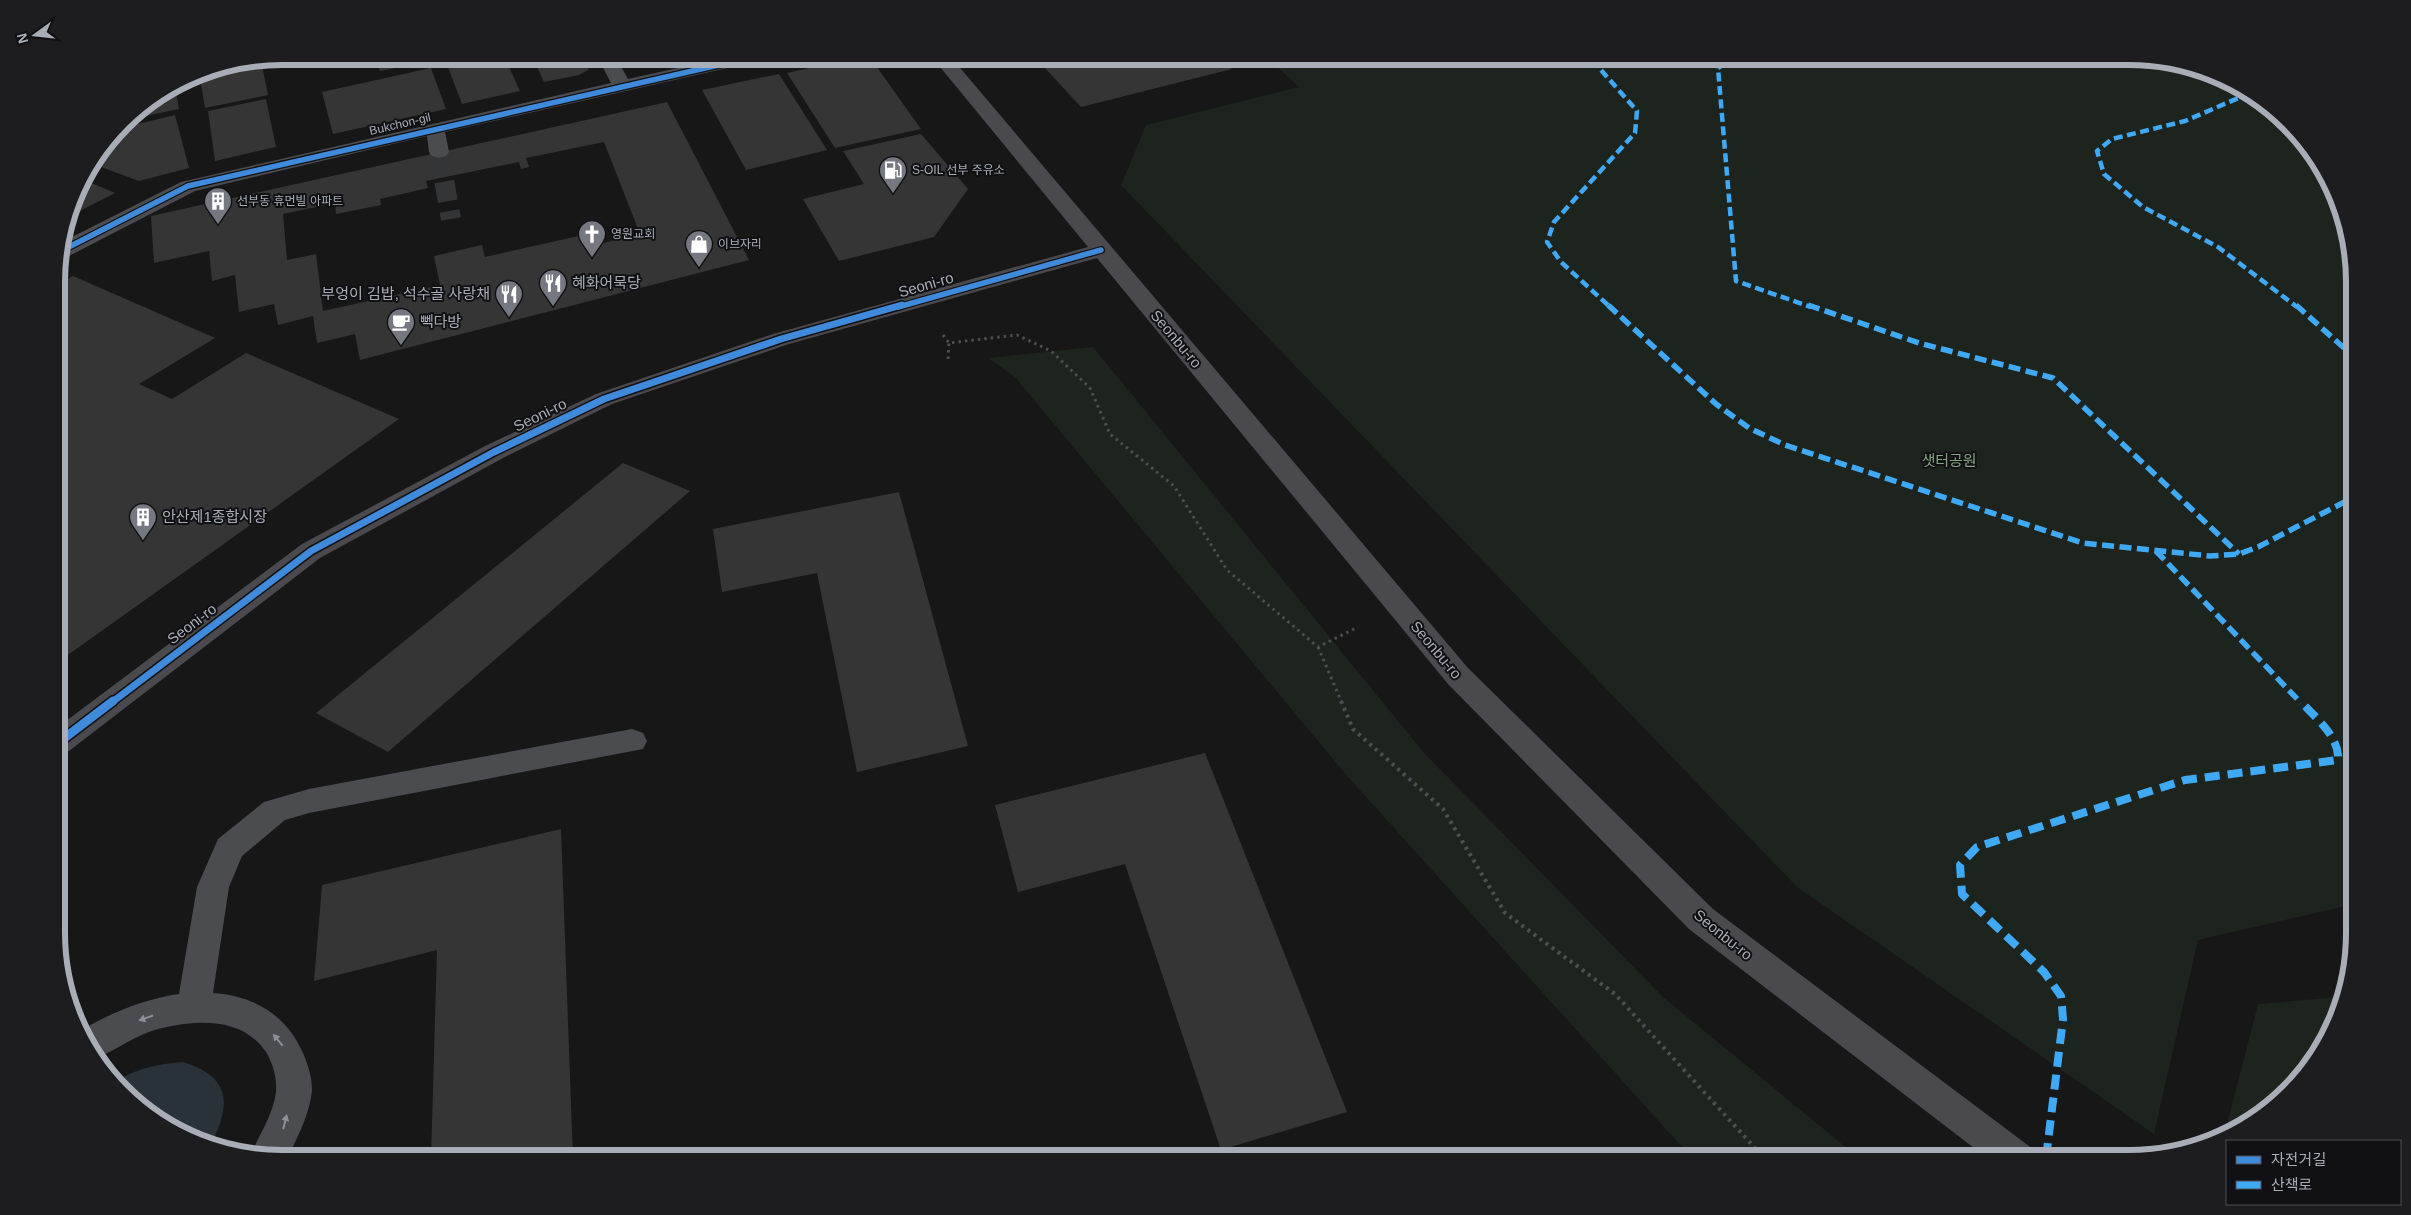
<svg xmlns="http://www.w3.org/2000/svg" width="2411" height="1215" font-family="Arial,'Noto Sans KR',sans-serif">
<rect width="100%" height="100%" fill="#171717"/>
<g fill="#1d241e">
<path d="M1265,56H2129L2229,79L2278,112L2317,156L2353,253L2355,904L2198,940L2154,1134L1797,887L1121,185L1146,125L1299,87Z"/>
<path d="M1093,347L1425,754L1663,997L1859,1158H1692L1348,777L1015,377L988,358Z"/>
<path d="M2340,997L2332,1033L2299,1082L2255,1121L2224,1136L2258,1004Z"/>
</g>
<path fill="#2a3239" d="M183,1062C229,1076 232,1102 212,1142L182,1136L116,1081C138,1068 158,1064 183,1062Z"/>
<g fill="#353536" fill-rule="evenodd">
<path d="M375,56H428L429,61L380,71Z"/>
<path d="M475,56H504L520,91L462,104L446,62Z"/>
<path d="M532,56H584L589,66L588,70L579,75L544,82Z"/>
<path d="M862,56H869L921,129L835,148L787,73Z"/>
<path d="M1034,56H1218L1232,69L1081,107Z"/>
<path d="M261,60L268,95L205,108L199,73Z"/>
<path d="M431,68L446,109L333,134L322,92Z"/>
<path d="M779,74L827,150L746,170L702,90Z"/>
<path d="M175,86L179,109L131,119L133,112Z"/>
<path d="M266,99L276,147L215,161L208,111Z"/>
<path d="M667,102L749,260L360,360L355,334L317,343L313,316L278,325L274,304L239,312L235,275L212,281L209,251L154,263L151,216ZM604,142L640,234L587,247L583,235L485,257L482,245L434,256L440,285L323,311L316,254L287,260L283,214L335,203L336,214L381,205L380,199L428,188L426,181L519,162L521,169L529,167L526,158Z"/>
<path d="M175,115L189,168L139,181L93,164L121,128Z"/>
<path d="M921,134L968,189L934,237L839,261L803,199L864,184L843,151Z"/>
<path d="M82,179L115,193L70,216L79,182Z"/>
<path d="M73,276L215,338L139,384L172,399L246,353L399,419L58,662L57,285Z"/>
<path d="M623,463L690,491L388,752L316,713Z"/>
<path d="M899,492L968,746L857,772L817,573L722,592L713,529Z"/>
<path d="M1205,753L1347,1112L1221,1150L1125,864L1018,892L995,805Z"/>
<path d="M561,829L573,1159H431L437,950L314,981L322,885Z"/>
</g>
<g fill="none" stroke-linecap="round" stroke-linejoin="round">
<path stroke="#343537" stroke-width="20" stroke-dasharray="20 10" stroke-linecap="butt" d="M439,152L451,219"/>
<g stroke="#4d4e52" stroke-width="3" stroke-dasharray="2.5 4" stroke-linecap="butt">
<path d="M943,335L949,343L1017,335L1051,351L1090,388L1110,434L1174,486L1227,570L1318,647L1358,627"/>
<path d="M948,359L949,343"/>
<path d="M1318,647L1342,703"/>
</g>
<path stroke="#4d4e52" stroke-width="4" stroke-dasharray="3 4.5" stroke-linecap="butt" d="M1341,701L1353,729L1443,809L1505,913L1615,994L1764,1158"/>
<path fill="#4b4c50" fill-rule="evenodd" d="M632,729L643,733L647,741L643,749L309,813L285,820L242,856L229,887L213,993C255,996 286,1015 303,1053C308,1065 312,1077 312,1090C310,1114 297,1138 287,1159L252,1152C261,1132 273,1114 276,1092C277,1077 273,1064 266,1052C241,1016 196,1020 158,1029C135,1035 117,1050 96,1058L80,1031C110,1013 144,999 179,994L197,887L218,839L264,802L309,789Z"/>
<path fill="#4b4c50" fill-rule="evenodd" d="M597,56H615L628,79L732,56H767L764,60L758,61L445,132L449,152L446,156L439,158L432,156L429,152L427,136L195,191L69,256L59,257L64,241L181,182L611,83Z"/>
<path fill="#4a4a4e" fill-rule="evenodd" d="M931,56H950L1468,668L1713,909L2029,1146L2034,1158H1987L1689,929L1448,684L1097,258L789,344L612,404L503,458L320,558L69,751L58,755V727L302,544L485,446L596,394L773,334L1088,247Z"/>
<g stroke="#3fa9f5" stroke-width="4.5" stroke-dasharray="9 4.5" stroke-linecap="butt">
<path d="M1579,56L1594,62L1637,111L1635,133L1554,222L1547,242L1561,262L1610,307"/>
<path d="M1737,56L1718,68L1736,281L1811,307"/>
<path d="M2213,76L2246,97"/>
<path d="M2250,93L2185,121L2112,139L2097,151L2104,174L2143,207L2218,247L2297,307"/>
</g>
<g stroke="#3fa9f5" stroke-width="5.5" stroke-dasharray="12 5.5" stroke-linecap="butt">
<path d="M1608,305L1716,404L1749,428L1785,445L2083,543L2210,556L2239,554L2258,547L2354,497"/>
<path d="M1808,305L1919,343L2053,378L2239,554"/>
<path d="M2296,305L2353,356"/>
<path d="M2156,551L2301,703"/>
</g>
<path stroke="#3fa9f5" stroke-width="8" stroke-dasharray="15 8" stroke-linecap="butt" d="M2046,1158L2063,1019L2061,996L2044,972L1962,894L1960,865L1977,847L2185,780L2338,760C2340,737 2315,717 2300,701"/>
<g stroke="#111113" stroke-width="8">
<g id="cycleway-far2">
<path d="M61,251L188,186L758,56"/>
<path d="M898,307L1101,250"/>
</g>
</g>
<g stroke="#111113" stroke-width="10">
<path id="cycleway-far1" d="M111,703L311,551L494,452L604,399L781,339L902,305"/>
</g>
<g stroke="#111113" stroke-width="12">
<path id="cycleway" d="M58,743L113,701"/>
</g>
<use href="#cycleway-far2" stroke="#408adc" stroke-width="5.5"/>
<use href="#cycleway-far1" stroke="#408adc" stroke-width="7"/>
<use href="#cycleway" stroke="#408adc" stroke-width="9"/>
</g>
<defs><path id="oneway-solid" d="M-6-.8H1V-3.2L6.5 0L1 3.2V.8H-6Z" transform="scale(1.25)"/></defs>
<g fill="#8c9099">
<use href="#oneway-solid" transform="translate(146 1018) rotate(161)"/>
<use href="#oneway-solid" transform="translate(278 1040) rotate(-129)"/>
<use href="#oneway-solid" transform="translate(285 1122) rotate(-76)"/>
</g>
<defs>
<g id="fuel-pin" transform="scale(1.4375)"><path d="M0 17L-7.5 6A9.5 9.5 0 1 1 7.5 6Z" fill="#757880" stroke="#111113"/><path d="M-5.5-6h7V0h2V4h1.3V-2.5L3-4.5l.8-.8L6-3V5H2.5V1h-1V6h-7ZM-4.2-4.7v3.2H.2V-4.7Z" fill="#fff"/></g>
<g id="building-pin" transform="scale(1.4375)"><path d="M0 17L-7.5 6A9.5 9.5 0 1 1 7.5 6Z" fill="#757880" stroke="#111113"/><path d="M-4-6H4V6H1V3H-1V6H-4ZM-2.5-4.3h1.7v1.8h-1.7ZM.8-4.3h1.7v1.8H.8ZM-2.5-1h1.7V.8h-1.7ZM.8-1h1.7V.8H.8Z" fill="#fff"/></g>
<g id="church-pin" transform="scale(1.4375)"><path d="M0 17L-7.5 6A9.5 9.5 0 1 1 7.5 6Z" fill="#757880" stroke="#111113"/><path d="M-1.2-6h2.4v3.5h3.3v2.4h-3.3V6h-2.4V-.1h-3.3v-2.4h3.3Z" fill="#fff"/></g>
<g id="shop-pin" transform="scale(1.4375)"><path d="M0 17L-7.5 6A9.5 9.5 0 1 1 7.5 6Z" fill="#757880" stroke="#111113"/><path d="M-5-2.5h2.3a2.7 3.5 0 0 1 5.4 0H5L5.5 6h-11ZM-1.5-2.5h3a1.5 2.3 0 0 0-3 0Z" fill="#fff"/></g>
<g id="restaurant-pin" transform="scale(1.4375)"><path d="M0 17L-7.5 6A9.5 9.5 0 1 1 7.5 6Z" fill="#757880" stroke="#111113"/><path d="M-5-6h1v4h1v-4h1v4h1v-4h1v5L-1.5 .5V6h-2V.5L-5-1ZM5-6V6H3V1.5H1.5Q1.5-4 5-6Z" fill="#fff"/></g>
<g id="cafe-pin" transform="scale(1.4375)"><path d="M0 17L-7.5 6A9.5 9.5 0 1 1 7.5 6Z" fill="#757880" stroke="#111113"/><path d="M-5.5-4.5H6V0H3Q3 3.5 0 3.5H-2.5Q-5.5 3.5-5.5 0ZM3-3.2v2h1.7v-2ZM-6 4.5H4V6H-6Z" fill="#fff"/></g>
</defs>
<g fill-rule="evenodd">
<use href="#fuel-pin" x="893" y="170"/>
<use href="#building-pin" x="218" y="201"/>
<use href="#church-pin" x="592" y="234"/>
<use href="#shop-pin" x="699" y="244"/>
<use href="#restaurant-pin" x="553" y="283"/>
<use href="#restaurant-pin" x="509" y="294"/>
<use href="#cafe-pin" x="401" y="322"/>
<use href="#building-pin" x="143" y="517"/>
</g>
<g text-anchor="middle" stroke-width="4" stroke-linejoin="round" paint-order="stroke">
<g font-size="12" fill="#a8adb8" stroke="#111113">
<text transform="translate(400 124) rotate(-13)" y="4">Bukchon-gil</text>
</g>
<g font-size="12" fill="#a8adb8" stroke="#111113" text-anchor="start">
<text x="912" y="174">S-OIL 선부 주유소</text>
<text x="237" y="205">선부동 휴먼빌 아파트</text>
<text x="611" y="238">영원교회</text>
<text x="718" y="248">이브자리</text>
</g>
<g font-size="15" fill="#a8adb8" stroke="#111113" text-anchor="start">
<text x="572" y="288">혜화어묵당</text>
<text x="490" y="299" text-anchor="end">부엉이 김밥, 석수골 사랑채</text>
<text x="420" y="327">뻭다방</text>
<text x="162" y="522">안산제1종합시장</text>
</g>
<g font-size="15" fill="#a8adb8" stroke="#111113">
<text transform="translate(926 285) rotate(-16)" y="5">Seoni-ro</text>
<text transform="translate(1176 339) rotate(50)" y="5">Seonbu-ro</text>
<text transform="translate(540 415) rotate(-26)" y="5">Seoni-ro</text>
<text transform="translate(192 624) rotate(-37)" y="5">Seoni-ro</text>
<text transform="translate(1436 650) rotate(50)" y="5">Seonbu-ro</text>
<text transform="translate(1723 935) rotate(39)" y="5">Seonbu-ro</text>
</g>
<g font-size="15" fill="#7fa381" stroke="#111113">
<text x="1949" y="466">샛터공원</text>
</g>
</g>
<path d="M0 0H2411V1215H0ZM282 65H2129A217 217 0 0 1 2346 282V933A217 217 0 0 1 2129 1150H282A217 217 0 0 1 65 933V282A217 217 0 0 1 282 65Z" fill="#1d1d20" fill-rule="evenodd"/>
<path fill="none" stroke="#a8adb8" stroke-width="6" d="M282 65H2129A217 217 0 0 1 2346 282V933A217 217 0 0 1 2129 1150H282A217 217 0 0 1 65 933V282A217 217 0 0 1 282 65Z"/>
<rect x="2226" y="1140" width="175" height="65" fill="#111113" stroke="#4d4f55"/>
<rect x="2236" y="1156" width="25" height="8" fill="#408adc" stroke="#4d4f55"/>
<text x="2271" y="1165" font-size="15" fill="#a8adb8">자전거길</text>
<rect x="2236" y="1181" width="25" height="8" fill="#3fa9f5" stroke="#4d4f55"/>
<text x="2271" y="1190" font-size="15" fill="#a8adb8">산책로</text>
<g transform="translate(35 35) rotate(255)" stroke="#111113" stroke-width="4" paint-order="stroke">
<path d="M0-4L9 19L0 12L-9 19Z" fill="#a8adb8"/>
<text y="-8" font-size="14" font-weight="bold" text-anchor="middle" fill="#a8adb8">N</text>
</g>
</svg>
